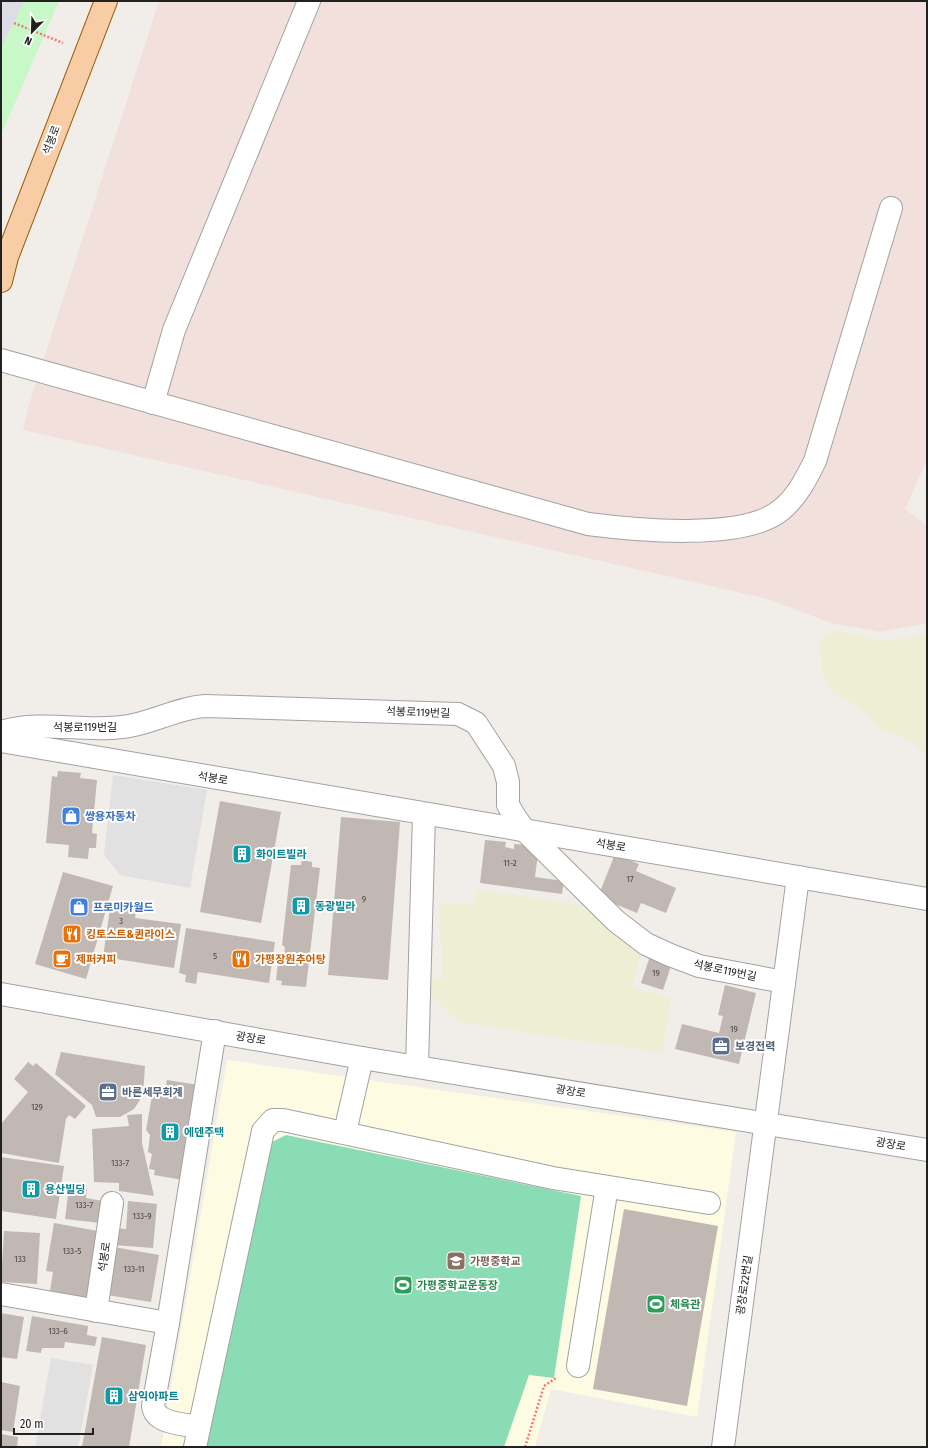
<svg xmlns="http://www.w3.org/2000/svg" width="928" height="1448" font-family="'Fira Sans Condensed','Noto Sans KR',sans-serif">
<rect width="100%" height="100%" fill="#f1ede8"/>
<path fill="#fefbe3" d="M227,1060L736,1132L697,1417L551,1389L535,1447H161Z"/>
<path fill="#f1e0dc" d="M159,1H927V460L905,509L927,526V623L881,632L831,623L768,599L23,430L28,408Z"/>
<g fill="#eeeed4">
<path d="M836,630L880,641L927,635V754L909,739L882,730L856,705L834,694L825,681L821,667L822,658L818,651L824,636Z"/>
<path d="M476,890L587,906L642,952L632,987L671,998L662,1053L459,1022L428,993L434,978L443,979L439,903H476Z"/>
</g>
<path fill="#c8f8c7" d="M1,1H59L1,135Z"/>
<path fill="#89dcb4" d="M286,1135L581,1196L554,1378L529,1375L504,1447H205L270,1143Z"/>
<g fill="#e1e1e1">
<path d="M113,775L207,790L190,888L120,875L104,855Z"/>
<path d="M51,1358L93,1365L78,1447H35Z"/>
</g>
<path fill="#dcdde6" d="M1,1H23L22,6L1,48Z"/>
<g fill="#c1b8b4">
<path d="M58,771L81,773L80,778L97,780L92,833L97,834L96,848H89L88,859L68,857L69,845L46,843L52,776L57,777Z"/>
<path d="M220,801L281,812L261,923L200,912Z"/>
<path d="M341,817L400,822L388,980L328,975Z"/>
<path d="M485,840L506,842L505,847L514,849V844L539,846L535,877L564,881L562,894L480,883Z"/>
<path d="M615,854L639,864L636,871L676,888L666,913L641,903L637,913L598,897Z"/>
<path d="M302,860L312,862V867L320,868L306,987L281,985L282,981L276,980L278,962L283,963L285,947L282,945L291,865H301Z"/>
<path d="M63,872L113,886L86,979L35,964Z"/>
<path d="M111,902L137,906L135,918L181,924L174,968L103,957Z"/>
<path d="M186,928L275,942L269,983L198,972L196,984L185,982L186,975L179,973Z"/>
<path d="M650,956L672,963L663,990L641,983Z"/>
<path d="M725,985L756,993L739,1064L675,1049L682,1024L719,1033L723,1016L718,1015Z"/>
<path d="M61,1052L145,1066L143,1095L134,1109L120,1117H96L92,1105L55,1074Z"/>
<path d="M28,1062L33,1066L36,1063L86,1106L75,1119L69,1115L66,1119L59,1163L1,1153V1124L28,1092L14,1079Z"/>
<path d="M167,1080L199,1085L183,1180L154,1175L155,1170L149,1169L152,1154L148,1152L150,1135L146,1130L152,1096L159,1097L160,1089L165,1090Z"/>
<path d="M142,1114V1143L154,1196L119,1191V1183L94,1182L92,1129L129,1126L127,1115Z"/>
<path d="M1,1157L64,1166L56,1219L1,1211Z"/>
<path d="M69,1187L87,1189L86,1198L103,1201L100,1223L65,1219Z"/>
<path d="M128,1201L157,1204L153,1248L114,1245L115,1228L126,1229Z"/>
<path d="M624,1209L718,1226L687,1406L593,1389Z"/>
<path d="M54,1223L98,1231L87,1298L50,1291L53,1272L46,1271Z"/>
<path d="M4,1231L40,1233L37,1284L1,1282Z"/>
<path d="M114,1247L159,1255L151,1302L107,1295Z"/>
<path d="M1,1313L24,1317L17,1359L1,1357Z"/>
<path d="M32,1316L88,1326L87,1335L97,1337L95,1346L65,1342L64,1348H42L41,1353L26,1351Z"/>
<path d="M102,1337L146,1345L129,1447H82Z"/>
<path d="M1,1382L20,1386L13,1432L1,1430Z"/>
<path d="M1,1434L18,1437L17,1447H1Z"/>
</g>
<g fill="none" stroke-linecap="round" stroke-linejoin="round">
<g stroke="#a2a2a2" stroke-width="24">
<g id="minor">
<path d="M1,360L588,524C634,530 744,541 781,510C797,497 806,479 815,461L891,208"/>
<path d="M153,403L174,330L309,1"/>
<path d="M1,732C41,720 81,732 122,727C151,724 176,708 205,706L458,714L476,723L504,766L508,782V805L515,817L525,831L616,921L646,944L670,955L699,966L784,982"/>
<path d="M1,741L927,899"/>
<path d="M1,994L362,1058L927,1150"/>
<path d="M417,1066L424,814"/>
<path d="M345,1132L362,1058"/>
<path d="M1,1294L168,1323"/>
<path d="M96,1311L112,1203"/>
<path d="M578,1366L607,1187"/>
<path d="M199,1427C184,1424 155,1424 153,1406L168,1323L215,1031"/>
<path d="M195,1447L263,1131L273,1120H283L553,1178L709,1203"/>
<path d="M723,1447L798,877"/>
</g>
</g>
<g stroke="#975906" stroke-width="24">
<path id="major" d="M1,281L7,257L106,1"/>
</g>
<g stroke="#f47675" stroke-width="2.5" stroke-dasharray="2 2" stroke-linecap="butt">
<path d="M14,23L63,43"/>
<path d="M525,1447L544,1386L556,1378"/>
</g>
<use href="#minor" stroke="#fff" stroke-width="22"/>
<use href="#major" stroke="#f8cca5" stroke-width="22"/>
</g>
<defs>
<g id="shop-square" transform="scale(1)"><rect x="-9" y="-9" width="18" height="18" rx="4" fill="#3f7fe0" stroke="#fff"/><path d="M-5-2.5h2.3a2.7 3.5 0 0 1 5.4 0H5L5.5 6h-11ZM-1.5-2.5h3a1.5 2.3 0 0 0-3 0Z" fill="#fff"/></g>
<g id="building-square" transform="scale(1)"><rect x="-9" y="-9" width="18" height="18" rx="4" fill="#0f9aa8" stroke="#fff"/><path d="M-4-6H4V6H1V3H-1V6H-4ZM-2.5-4.3h1.7v1.8h-1.7ZM.8-4.3h1.7v1.8H.8ZM-2.5-1h1.7V.8h-1.7ZM.8-1h1.7V.8H.8Z" fill="#fff"/></g>
<g id="restaurant-square" transform="scale(1)"><rect x="-9" y="-9" width="18" height="18" rx="4" fill="#e8710a" stroke="#fff"/><path d="M-5-6h1v4h1v-4h1v4h1v-4h1v5L-1.5 .5V6h-2V.5L-5-1ZM5-6V6H3V1.5H1.5Q1.5-4 5-6Z" fill="#fff"/></g>
<g id="cafe-square" transform="scale(1)"><rect x="-9" y="-9" width="18" height="18" rx="4" fill="#e8710a" stroke="#fff"/><path d="M-5.5-4.5H6V0H3Q3 3.5 0 3.5H-2.5Q-5.5 3.5-5.5 0ZM3-3.2v2h1.7v-2ZM-6 4.5H4V6H-6Z" fill="#fff"/></g>
<g id="office-square" transform="scale(1)"><rect x="-9" y="-9" width="18" height="18" rx="4" fill="#5c6f8a" stroke="#fff"/><path d="M-6-3h4V-5.5h4V-3h4V5H-6ZM-1-4.5V-3h2v-1.5ZM-6 0V1H6V0Z" fill="#fff"/></g>
<g id="school-square" transform="scale(1)"><rect x="-9" y="-9" width="18" height="18" rx="4" fill="#8d6e63" stroke="#fff"/><path d="M0-5L7-2L0 1L-7-2ZM-4 1L0 2.5L4 1V4Q0 6-4 4Z" fill="#fff"/></g>
<g id="stadium-square" transform="scale(1)"><rect x="-9" y="-9" width="18" height="18" rx="4" fill="#2e9e5b" stroke="#fff"/><path d="M0-5a6.5 5 0 1 0 0 10a6.5 5 0 1 0 0-10ZM-3.5-1.8h7v3.6h-7Z" fill="#fff"/></g>
</defs>
<g fill-rule="evenodd">
<use href="#shop-square" x="71" y="816"/>
<use href="#building-square" x="242" y="854"/>
<use href="#building-square" x="301" y="906"/>
<use href="#shop-square" x="79" y="907"/>
<use href="#restaurant-square" x="72" y="934"/>
<use href="#cafe-square" x="62" y="959"/>
<use href="#restaurant-square" x="241" y="959"/>
<use href="#office-square" x="721" y="1046"/>
<use href="#office-square" x="108" y="1092"/>
<use href="#building-square" x="170" y="1132"/>
<use href="#building-square" x="31" y="1189"/>
<use href="#school-square" x="456" y="1261"/>
<use href="#stadium-square" x="403" y="1285"/>
<use href="#stadium-square" x="656" y="1304"/>
<use href="#building-square" x="114" y="1396"/>
</g>
<g text-anchor="middle" stroke-width="4" stroke-linejoin="round" paint-order="stroke">
<g font-size="9" fill="#494746">
<text x="510" y="866">11-2</text>
<text x="630" y="882">17</text>
<text x="364" y="902">9</text>
<text x="121" y="924">3</text>
<text x="215" y="959">5</text>
<text x="656" y="976">19</text>
<text x="734" y="1032">19</text>
<text x="37" y="1110">129</text>
<text x="120" y="1166">133-7</text>
<text x="84" y="1208">133-7</text>
<text x="142" y="1219">133-9</text>
<text x="72" y="1254">133-5</text>
<text x="20" y="1262">133</text>
<text x="134" y="1272">133-11</text>
<text x="58" y="1334">133-6</text>
</g>
<g font-size="11" fill="#212121" stroke="#fff">
<text transform="translate(51 140) rotate(-69)" y="4">석봉로</text>
<text transform="translate(418 712) rotate(2)" y="4">석봉로119번길</text>
<text x="85" y="731">석봉로119번길</text>
<text transform="translate(213 778) rotate(10)" y="4">석봉로</text>
<text transform="translate(611 845) rotate(10)" y="4">석봉로</text>
<text transform="translate(725 970) rotate(12)" y="4">석봉로119번길</text>
<text transform="translate(251 1038) rotate(10)" y="4">광장로</text>
<text transform="translate(571 1091) rotate(9)" y="4">광장로</text>
<text transform="translate(891 1144) rotate(10)" y="4">광장로</text>
<text transform="translate(104 1257) rotate(-82)" y="4">석봉로</text>
<text transform="translate(744 1285) rotate(-82)" y="4">광장로22번길</text>
</g>
<g font-size="11" font-weight="bold" fill="#366cbe" stroke="#fff" text-anchor="start">
<text x="85" y="820">쌍용자동차</text>
<text x="93" y="911">프로미카월드</text>
</g>
<g font-size="11" font-weight="bold" fill="#0d838f" stroke="#fff" text-anchor="start">
<text x="256" y="858">화이트빌라</text>
<text x="315" y="910">동광빌라</text>
<text x="184" y="1136">에덴주택</text>
<text x="45" y="1193">용산빌딩</text>
<text x="128" y="1400">삼익아파트</text>
</g>
<g font-size="11" font-weight="bold" fill="#c56008" stroke="#fff" text-anchor="start">
<text x="86" y="938">킹토스트&amp;퀸라이스</text>
<text x="76" y="963">제퍼커피</text>
<text x="255" y="963">가평장원추어탕</text>
</g>
<g font-size="11" font-weight="bold" fill="#4e5e75" stroke="#fff" text-anchor="start">
<text x="735" y="1050">보경전력</text>
<text x="122" y="1096">바른세무회계</text>
</g>
<g font-size="11" font-weight="bold" fill="#785e54" stroke="#fff" text-anchor="start">
<text x="470" y="1265">가평중학교</text>
</g>
<g font-size="11" font-weight="bold" fill="#27864d" stroke="#fff" text-anchor="start">
<text x="417" y="1289">가평중학교운동장</text>
<text x="670" y="1308">체육관</text>
</g>
</g>
<rect width="928" height="1448" fill="none" stroke="#212121" stroke-width="4"/>
<g transform="translate(32 32) rotate(203)" stroke="#ffffff" stroke-width="3" paint-order="stroke">
<path d="M0-3L7 15L0 10L-7 15Z" fill="#212121"/>
<text y="-6" font-size="11" font-weight="bold" text-anchor="middle" fill="#212121">N</text>
</g>
<path d="M14 1428v6h79v-6" fill="none" stroke="#212121" stroke-width="2"/>
<text x="20" y="1428" font-size="12" fill="#212121" stroke="#ffffff" stroke-width="3" paint-order="stroke">20 m</text>
</svg>
